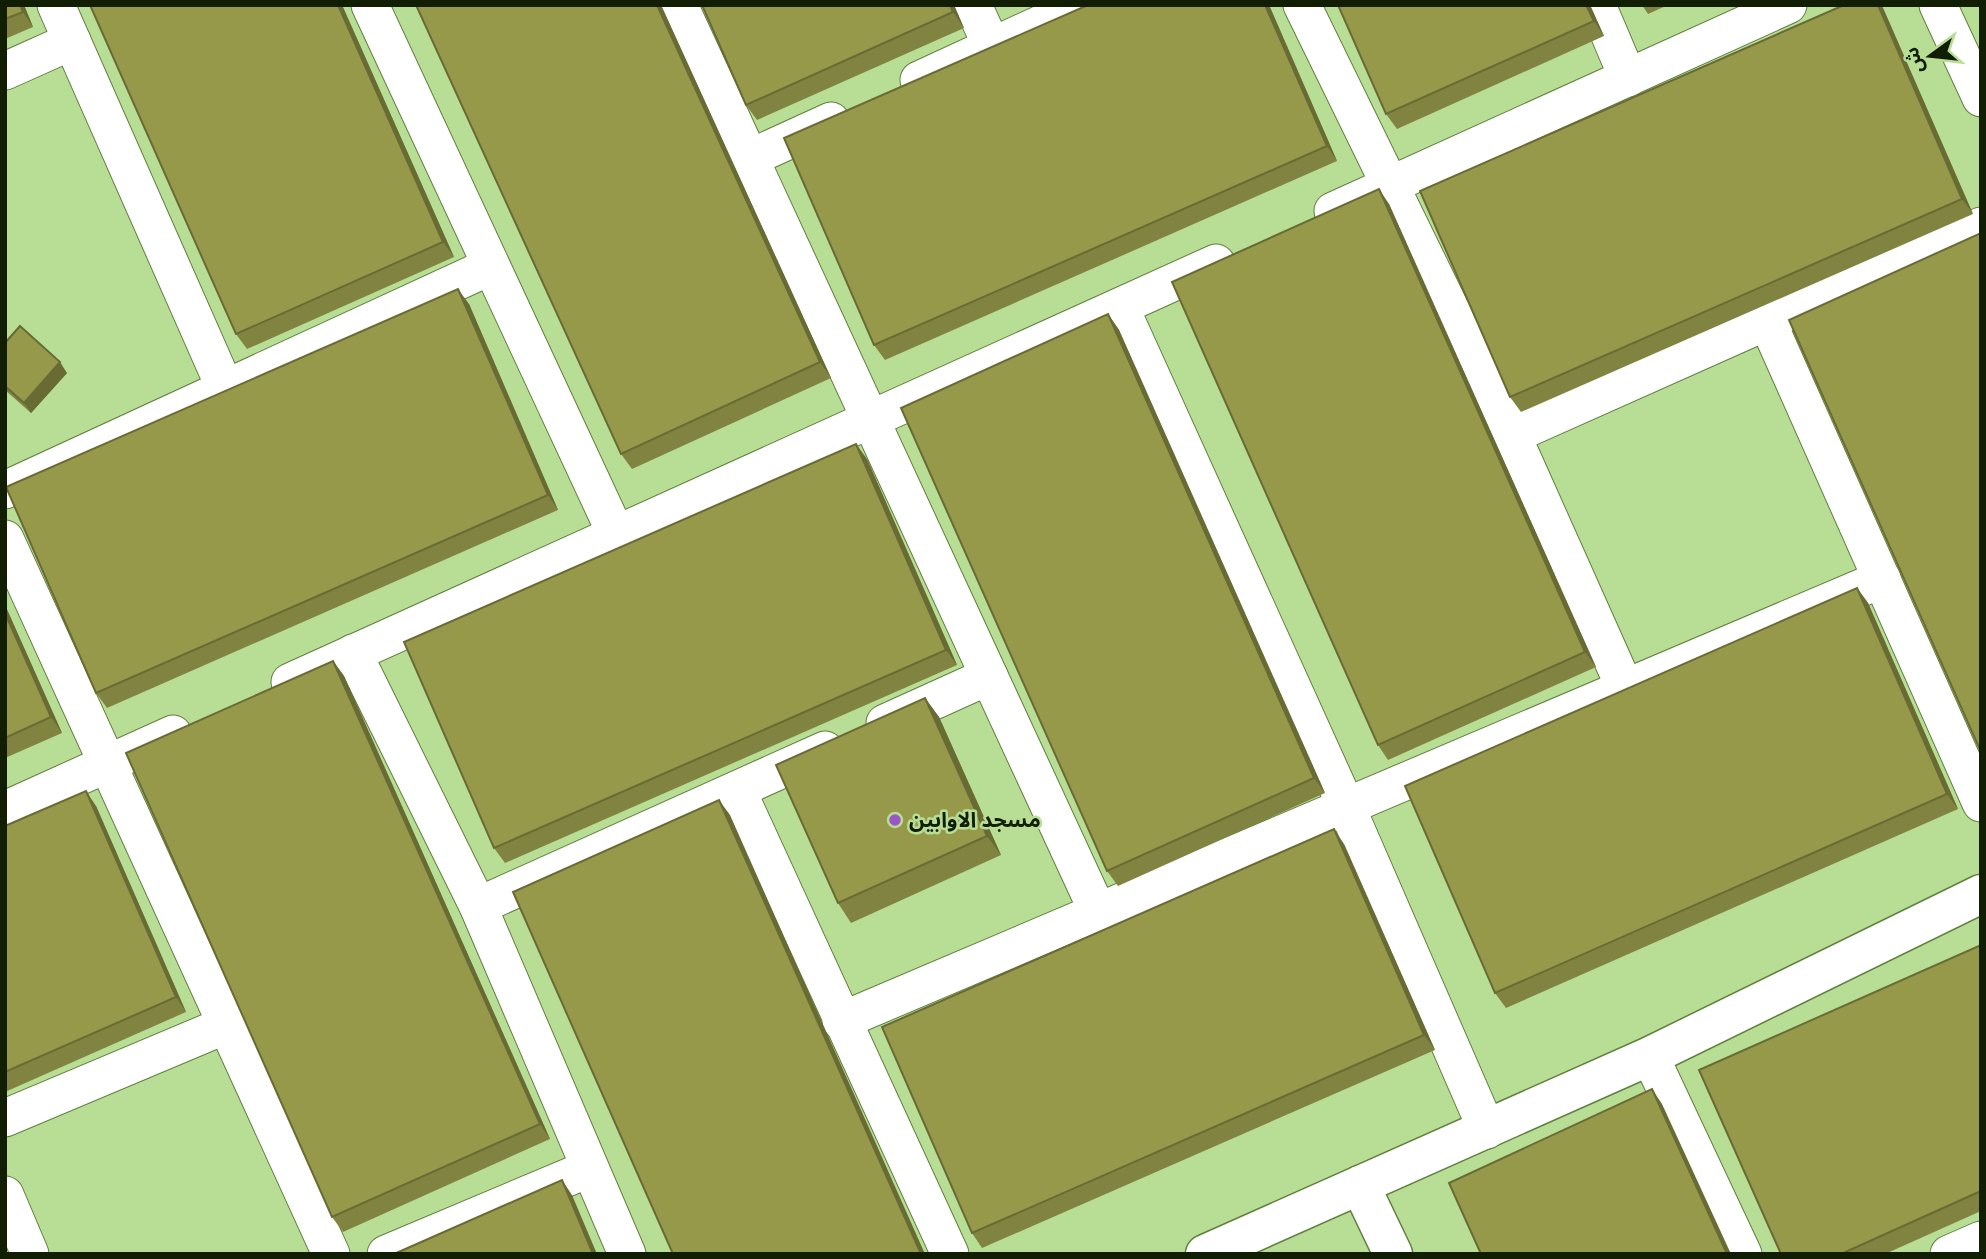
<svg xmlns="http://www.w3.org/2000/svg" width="1986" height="1259" font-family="Raleway,'Noto Sans Arabic',sans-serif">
<rect width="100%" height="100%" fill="#b8de96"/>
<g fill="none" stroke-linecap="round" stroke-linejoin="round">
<g stroke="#5f803d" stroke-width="39">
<g id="minor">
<path d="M56,5L225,388"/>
<path d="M370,5L616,534"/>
<path d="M679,5L1098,912"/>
<path d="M973,5L992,47"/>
<path d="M1302,5L1512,435L1625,688"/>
<path d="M1597,5L1628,78"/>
<path d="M1938,5L1981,98"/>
<path d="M5,71L72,41"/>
<path d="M919,80L1082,5"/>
<path d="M750,158L831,121"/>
<path d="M1333,211L1788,5"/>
<path d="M1120,307L1346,806L1487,1130"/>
<path d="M1767,321L1981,803"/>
<path d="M1512,435L1981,226"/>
<path d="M5,490L491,266"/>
<path d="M5,539L331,1254"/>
<path d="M353,653L478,906L627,1254"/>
<path d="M290,682L1216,263"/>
<path d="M885,723L989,676"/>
<path d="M737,790L950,1254"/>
<path d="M5,810L173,734"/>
<path d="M478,906L825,750"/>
<path d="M841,1021L1882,579"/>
<path d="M1650,1056L1743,1254"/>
<path d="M5,1118L226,1025"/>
<path d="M5,1195L30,1254"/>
<path d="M386,1254L588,1169"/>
<path d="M1949,1254L1981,1240"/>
</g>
</g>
<g stroke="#5f803d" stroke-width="41">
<g id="tertiary">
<path d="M1360,1185L1393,1254"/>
<path d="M1205,1254L1650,1056L1981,894"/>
</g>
</g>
<use href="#minor" stroke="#fff" stroke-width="37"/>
<use href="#tertiary" stroke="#fff" stroke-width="38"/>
</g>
<g fill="#818440">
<path d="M5,5H24L33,27L5,39Z"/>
<path d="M90,5H342L454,257L247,349L236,334Z"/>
<path d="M661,5L831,378L632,469L621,454Z"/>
<path d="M702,5H954L964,28L757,120L746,105Z"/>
<path d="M1088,5H1269L1337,161L885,360L874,345Z"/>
<path d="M1590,5L1604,36L1397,129L1386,114Z"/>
<path d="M1642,5H1668L1648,14Z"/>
<path d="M1844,5H1881L1883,8L1973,214L1521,412L1510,397Z"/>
<path d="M1389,204L1596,667L1388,760L1378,745Z"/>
<path d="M469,304L558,510L107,708L96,693Z"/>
<path d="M1108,314L1119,330L1325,793L1118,886L1107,871Z"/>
<path d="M5,343L67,373L31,413L5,390Z"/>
<path d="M867,459L957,665L505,863L494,848Z"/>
<path d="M1857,588L1868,603L1958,809L1506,1008L1495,993Z"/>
<path d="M5,605L62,733L5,758Z"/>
<path d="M333,661L344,676L550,1139L343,1232L332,1217Z"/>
<path d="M925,698L939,717L1001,855L851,923L838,903Z"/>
<path d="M96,806L186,1012L5,1092V826Z"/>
<path d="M1344,844L1435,1050L982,1248L972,1233Z"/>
<path d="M1981,945V1211L1885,1254H1781Z"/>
</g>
<g fill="#696b34">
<path d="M20,5H24L33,27L23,12Z"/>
<path d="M338,5H342L454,257L443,242Z"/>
<path d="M657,5H661L831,378L820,362Z"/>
<path d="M950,5H954L964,28L953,12Z"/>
<path d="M1265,5H1269L1337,161L1327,146Z"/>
<path d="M1586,5H1590L1604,36L1594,21Z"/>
<path d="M1878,5H1881L1883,8L1973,214L1962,199Z"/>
<path d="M1379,189L1389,204L1596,667L1585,652Z"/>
<path d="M458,289L469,304L558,510L548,495Z"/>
<path d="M1108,314L1119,330L1325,793L1314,778Z"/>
<path d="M60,362L67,373L31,413L24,403Z"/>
<path d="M856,444L867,459L957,665L946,650Z"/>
<path d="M1857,588L1868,603L1958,809L1947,794Z"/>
<path d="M5,605L62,733L51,717L5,613Z"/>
<path d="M333,661L344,676L550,1139L540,1124Z"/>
<path d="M925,698L939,717L1001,855L987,836Z"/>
<path d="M86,791L96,806L186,1012L176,997Z"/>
<path d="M719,800L730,815L925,1254H921Z"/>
<path d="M1334,829L1344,844L1435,1050L1424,1035Z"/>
<path d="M1652,1089L1662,1104L1731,1254H1727Z"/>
<path d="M562,1180L572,1195L597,1254H593Z"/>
</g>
<g fill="#96994a" stroke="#696b34" stroke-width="2">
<path d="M5,5H20L23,12L5,19Z"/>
<path d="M90,5H338L443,242L236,334Z"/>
<path d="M416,5H657L820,362L621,454Z"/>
<path d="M702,5H950L953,12L746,105Z"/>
<path d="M1088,5H1265L1327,146L874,345L784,138Z"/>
<path d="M1338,5H1586L1594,21L1386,114Z"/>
<path d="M1844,5H1878L1962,199L1510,397L1420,191Z"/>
<path d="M1379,189L1585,652L1378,745L1172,282Z"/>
<path d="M1981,233V752L1789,320Z"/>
<path d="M458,289L548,495L96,693L6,487Z"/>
<path d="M1108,314L1314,778L1107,871L901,408Z"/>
<path d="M20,326L60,362L24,403L5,386V343Z"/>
<path d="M856,444L946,650L494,848L404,642Z"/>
<path d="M1857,588L1947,794L1495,993L1405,786Z"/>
<path d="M5,613L51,717L5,738Z"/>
<path d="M333,661L540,1124L332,1217L126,753Z"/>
<path d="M925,698L987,836L838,903L776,765Z"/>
<path d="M86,791L176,997L5,1072V826Z"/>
<path d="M719,800L921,1254H673L513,892Z"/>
<path d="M1334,829L1424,1035L972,1233L882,1027Z"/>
<path d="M1981,945V1191L1841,1254H1781L1699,1070Z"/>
<path d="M1652,1089L1727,1254H1481L1449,1183Z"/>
<path d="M562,1180L593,1254H394Z"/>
</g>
<circle fill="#9c54c7" stroke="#b8de96" stroke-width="2.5" cx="895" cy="820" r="7"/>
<g text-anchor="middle" stroke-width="5" stroke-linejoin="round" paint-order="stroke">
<g font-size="21" font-weight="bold" fill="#111e03" stroke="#b8de96" text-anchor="start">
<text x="909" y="827">مسجد الاوابين</text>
</g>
</g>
<rect width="1986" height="1259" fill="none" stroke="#111e03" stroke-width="14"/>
<g transform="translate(1930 56) rotate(255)" stroke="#b8de96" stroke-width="5" paint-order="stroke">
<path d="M0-5L12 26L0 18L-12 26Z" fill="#111e03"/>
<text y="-10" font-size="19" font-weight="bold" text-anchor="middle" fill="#111e03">ش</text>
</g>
</svg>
